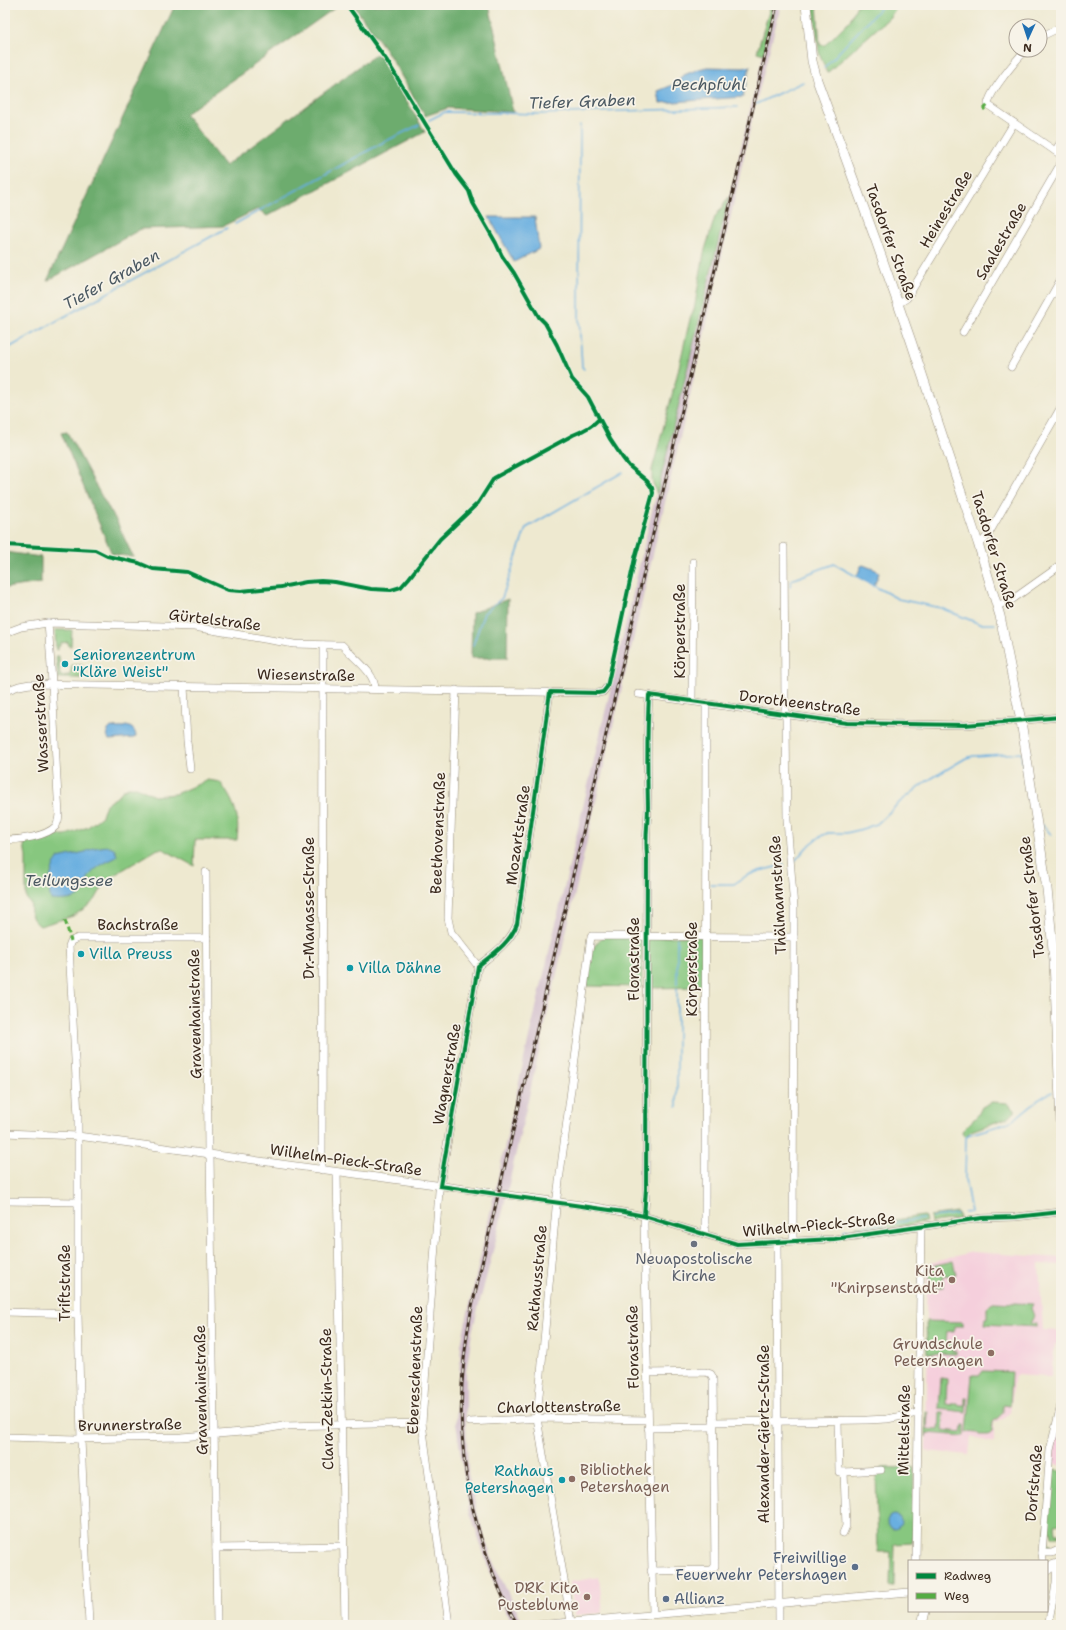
<svg xmlns="http://www.w3.org/2000/svg" width="1066" height="1630" font-family="'Shantell Sans',sans-serif">
<rect width="100%" height="100%" fill="#f7f3e8"/>
<filter id="ink" filterUnits="userSpaceOnUse"><feTurbulence type="fractalNoise" baseFrequency=".025" numOctaves="2"/><feDisplacementMap in="SourceGraphic" scale="8" xChannelSelector="R" yChannelSelector="G"/><feConvolveMatrix kernelMatrix="1 2 1 2 8 2 1 2 1" color-interpolation-filters="sRGB"/></filter>
<filter id="wash" filterUnits="userSpaceOnUse"><feTurbulence type="fractalNoise" baseFrequency=".012" numOctaves="4" result="noise"/><feDisplacementMap in="SourceGraphic" scale="16" xChannelSelector="R" yChannelSelector="G"/><feGaussianBlur stdDeviation="0.9" result="paint"/><feColorMatrix in="noise" values="0 0 0 0 0 0 0 0 0 0 0 0 0 0 0 0 0 1.4 0 .05"/><feComposite in="paint" operator="in"/></filter>
<g filter="url(#wash)">
<rect width="100%" height="100%" fill="#eee9d0"/>
<g fill="#f5cfdc">
<path d="M972,1252L1061,1258V1265L1039,1264L1043,1330L1061,1331V1345L1055,1344L1051,1377L1015,1375L1010,1413L994,1423V1443L971,1437L969,1455L926,1451L928,1330L926,1321L927,1264Z"/>
<path d="M1055,1430H1061V1464H1050Z"/>
<path d="M599,1577L603,1613L575,1615L570,1582Z"/>
</g>
<path fill="#d1bdcc" d="M775,5H781L755,106L711,305L619,700L498,1232L472,1332L466,1373V1423L468,1474L479,1520L493,1562L524,1625H513L504,1609L491,1575L469,1509L456,1423L461,1344L525,1055L654,503L704,303Z"/>
<g fill="#87c77f" stroke="#61784e">
<path d="M771,5H775L764,54L757,52Z"/>
<path d="M813,5H817L820,45H825L850,20L857,5H898L890,17L827,73L819,52Z"/>
<path d="M729,197L657,494L652,481V470L676,380L690,319L694,310L704,253L715,217Z"/>
<path d="M55,630H72L71,646H69L68,642L61,643L60,646H58V650H56Z"/>
<path d="M56,656H59L60,676L70,675L72,665H82V678H58Z"/>
<path d="M208,780L220,782C234,802 240,815 237,840H195L194,866L163,849H158L114,875L103,886L95,900L88,906L73,916L40,926C31,919 30,915 31,904L26,898V857L24,844L57,835H66L88,827L102,816L106,804L117,797L123,790L128,787H137L154,796L175,794Z"/>
<path d="M605,936H642V987L587,986C589,967 587,947 605,936Z"/>
<path d="M703,936L704,987L648,988V937Z"/>
<path d="M992,1102L1007,1103L1015,1110V1112L1007,1118L971,1131L966,1136L963,1135L962,1131L978,1115L982,1107Z"/>
<path d="M956,1212L958,1213L959,1219C949,1221 940,1220 931,1223L930,1216Z"/>
<path d="M923,1216L925,1217L926,1222L912,1224L910,1226L907,1225L894,1227L892,1229L889,1228L888,1221Z"/>
<path d="M884,1222L886,1229L855,1234V1226Z"/>
<path d="M953,1261L956,1274L942,1277L944,1287L929,1288L930,1272L932,1266Z"/>
<path d="M996,1302L1033,1304L1031,1308L1034,1316L1030,1324H1037V1327L984,1324L985,1318H987V1308L991,1304Z"/>
<path d="M926,1321L963,1322V1326H954V1332L947,1331L946,1342H953L952,1351H956V1354L927,1353Z"/>
<path d="M983,1371L1012,1372L1010,1406L1003,1405V1413L993,1422L992,1432L989,1435H979L977,1433L967,1432L972,1375H980Z"/>
<path d="M941,1378L947,1379L946,1404L952,1405V1403H958L959,1406H965V1398H967L966,1412L939,1409Z"/>
<path d="M926,1411L928,1412L927,1429L939,1430L940,1413H944L943,1430L962,1432L963,1425H965V1436L927,1433L926,1437Z"/>
<path d="M914,1467L913,1543L895,1544L894,1586H890L891,1552H878L876,1473L882,1468Z"/>
<path d="M1051,1469L1061,1470V1524L1055,1525L1056,1533H1060V1535L1058,1537H1052L1051,1531L1046,1532L1047,1545H1050V1551L1046,1552L1044,1548Z"/>
</g>
<g fill="#6dac6e" stroke="#546b46">
<path d="M175,5H339L185,114L225,166L376,54L378,56L380,55L425,132L267,216L258,209L223,226L141,229L47,281Z"/>
<path d="M353,5H489L513,112L448,108L425,116L386,50Z"/>
<path d="M67,432L102,497L117,522L133,557L112,554L61,433Z"/>
<path d="M5,552L41,557V583L5,588Z"/>
<path d="M508,599L507,658H471L472,613Z"/>
</g>
<g fill="#69afe0" stroke="#526c7f">
<path d="M750,66L743,97L660,103L658,91L675,84L684,75L699,69L707,67L743,68Z"/>
<path d="M489,217H535L539,249L514,262Z"/>
<path d="M863,565L876,570L879,573L874,586L857,576L861,566Z"/>
<path d="M126,726C132,727 135,730 136,736L134,738L109,740L107,736L108,730L111,727L120,728Z"/>
<path d="M107,846L114,849L117,855L115,858C106,862 96,867 90,875C87,879 86,885 84,890C79,901 62,901 51,900C47,886 50,871 58,858L85,852L94,848Z"/>
<circle cx="894" cy="1522" r="7"/>
</g>
<g fill="none" stroke-linecap="round" stroke-linejoin="round">
<g stroke="#69afe0" stroke-width="1.5">
<path d="M824,68L883,5"/>
<path d="M756,104L803,82"/>
<path d="M429,120L445,112L541,114L738,107"/>
<path d="M580,125L579,318L582,367L584,369"/>
<path d="M235,224L382,143L419,125"/>
<path d="M5,350L78,309L227,228"/>
<path d="M790,587L791,580L834,564L898,599L941,608L980,624H995"/>
<path d="M473,645L484,613L502,598L526,528L623,472"/>
<path d="M1043,825L1051,835"/>
<path d="M1059,838L1061,839"/>
<path d="M794,862L807,847L821,836L828,833H846L859,830L877,824L900,802L927,781L966,758L973,756L1021,753L1024,774"/>
<path d="M710,884H734L746,876L759,871L784,865"/>
<path d="M677,938V984"/>
<path d="M677,1107V988"/>
<path d="M964,1213L971,1212L965,1179L966,1138L968,1135C982,1130 1005,1126 1016,1118C1028,1108 1038,1098 1052,1092"/>
<path d="M933,1217L957,1214"/>
<path d="M892,1223L923,1219"/>
<path d="M858,1228L884,1224"/>
<path d="M844,1230L851,1229"/>
</g>
</g>
</g>
<g filter="url(#ink)">
<g fill="none" stroke-linecap="round" stroke-linejoin="round">
<g stroke="#948a77" stroke-width="8">
<g id="minor">
<path d="M1040,37L1061,27"/>
<path d="M1026,50C1017,59 988,93 988,105L1061,155"/>
<path d="M1055,151L1061,142"/>
<path d="M898,304L907,298L1014,123"/>
<path d="M963,332L1061,163"/>
<path d="M1011,367L1061,279"/>
<path d="M978,543L983,541L988,535L1061,407"/>
<path d="M784,547L785,710L786,720L787,820L794,908L793,1241"/>
<path d="M997,606L1013,599L1061,565"/>
<path d="M5,633L21,627L48,623L164,626L194,627L294,644L336,645H342L346,649C356,660 375,673 375,689"/>
<path d="M184,686L187,741L190,769"/>
<path d="M456,690L448,918L451,932L478,966"/>
<path d="M5,691L19,686L30,684L598,693L603,692L606,688"/>
<path d="M638,694L847,723L965,725L1061,717"/>
<path d="M649,695C647,732 647,769 648,806C648,822 645,838 647,855L646,1195L644,1224L653,1614"/>
<path d="M692,700L693,562"/>
<path d="M5,840C19,840 46,837 56,826C58,822 59,818 59,814C55,750 53,686 48,623"/>
<path d="M206,872L208,1155"/>
<path d="M478,966C493,954 510,943 517,924L550,692"/>
<path d="M5,1133L78,1136L596,1207L644,1216L737,1244L834,1239L982,1218L1015,1217L1061,1212"/>
<path d="M210,1155L217,1625"/>
<path d="M322,1170L323,645"/>
<path d="M337,1172L345,1625"/>
<path d="M5,1201L78,1202"/>
<path d="M704,1234L705,1230L706,703"/>
<path d="M777,1242L779,1625"/>
<path d="M5,1312L78,1314"/>
<path d="M647,1373L705,1372L711,1374L713,1378L715,1566L713,1569L710,1570L651,1571"/>
<path d="M838,1421L839,1472H844L846,1526L843,1533"/>
<path d="M470,1422L542,1418L648,1420"/>
<path d="M713,1422L867,1420L887,1419L918,1413"/>
<path d="M648,1428L713,1427"/>
<path d="M5,1437L76,1439L181,1437L254,1431L283,1426L422,1423"/>
<path d="M844,1472L881,1470"/>
<path d="M216,1548L343,1546"/>
<path d="M1042,1553H1052L1061,1549"/>
<path d="M916,1561L921,1227"/>
<path d="M1043,1561L1042,1553L1050,1450L1061,1405"/>
<path d="M571,1622L537,1418L557,1197L591,936L794,937"/>
<path d="M89,1625L81,1439L78,1314V1116L69,946L71,941L78,938H207"/>
<path d="M449,1625L422,1423L439,1191L478,966"/>
<path d="M537,1625L909,1592"/>
<path d="M1049,1625C1049,1607 1059,1588 1056,1569"/>
</g>
</g>
<g stroke="#948a77" stroke-width="10">
<g id="major">
<path d="M806,5L812,61L817,80L876,241L911,341L978,543L1000,616L1021,721L1047,889L1054,960L1061,1124"/>
<path d="M1061,1176V1191"/>
<path d="M1047,1570L1054,1565L1061,1563"/>
<path d="M922,1625L925,1611"/>
</g>
</g>
<use href="#minor" stroke="#fff" stroke-width="7"/>
<use href="#major" stroke="#fff" stroke-width="9"/>
<g stroke="#3b2a1e" stroke-width="3">
<path id="rail" d="M518,1625C504,1603 495,1580 487,1556C457,1473 455,1392 472,1306L777,5"/>
</g>
<use href="#rail" stroke="#f7f3e8" stroke-width="1.5" stroke-dasharray="4.5" stroke-linecap="butt"/>
<g stroke="#55ab43" stroke-width="3" stroke-dasharray="6 3" stroke-linecap="butt">
<path d="M983,110L988,105"/>
<path d="M65,920L71,941"/>
</g>
<g stroke="#f7f3e8" stroke-width="6">
<g id="cycleway">
<path d="M347,5L387,61L456,174L469,191L473,203L496,243L502,256L514,273L539,317L545,323L557,345L572,379L588,397L610,439L622,457L629,466L647,481L652,488L653,493L635,558L607,687L603,692L598,693L550,692L517,924C510,943 493,954 478,966L440,1186L624,1212L644,1216L737,1244L834,1239L982,1218L1015,1217L1061,1212"/>
<path d="M5,545L95,550L107,556L139,563L153,569L187,572L228,590L241,591L281,587L306,582L321,581L335,582L371,589L391,590L401,587L409,578L440,539L478,503L494,478L573,435C583,431 592,427 599,419"/>
<path d="M644,1216L646,1189L647,855C645,838 648,822 648,806C647,769 647,732 649,695L847,723L965,725L1061,717"/>
</g>
</g>
<use href="#cycleway" stroke="#00873e" stroke-width="4"/>
</g>
</g>
<g fill="#0f9aa8" stroke="#f7f3e8" stroke-width="1.5">
<circle cx="65" cy="664" r="4"/>
<circle cx="81" cy="954" r="4"/>
<circle cx="350" cy="968" r="4"/>
<circle cx="562" cy="1480" r="4"/>
</g>
<circle fill="#6b7280" stroke="#f7f3e8" stroke-width="1.5" cx="694" cy="1244" r="4"/>
<g fill="#8d6e63" stroke="#f7f3e8" stroke-width="1.5">
<circle cx="952" cy="1280" r="4"/>
<circle cx="991" cy="1353" r="4"/>
<circle cx="572" cy="1479" r="4"/>
<circle cx="587" cy="1597" r="4"/>
</g>
<g fill="#5c6f8a" stroke="#f7f3e8" stroke-width="1.5">
<circle cx="855" cy="1567" r="4"/>
<circle cx="666" cy="1599" r="4"/>
</g>
<g text-anchor="middle" stroke-width="3.5" stroke-linejoin="round" paint-order="stroke">
<g font-size="15" fill="#3b2a1e" stroke="#f7f3e8">
<text transform="translate(946 209) rotate(-59)" y="5">Heinestraße</text>
<text transform="translate(1001 241) rotate(-60)" y="5">Saalestraße</text>
<text transform="translate(891 242) rotate(70)" y="5">Tasdorfer Straße</text>
<text transform="translate(994 550) rotate(73)" y="5">Tasdorfer Straße</text>
<text transform="translate(215 620) rotate(7)" y="5">Gürtelstraße</text>
<text transform="translate(680 631) rotate(-90)" y="5">Körperstraße</text>
<text transform="translate(306 675) rotate(1)" y="5">Wiesenstraße</text>
<text transform="translate(800 703) rotate(7)" y="5">Dorotheenstraße</text>
<text transform="translate(41 723) rotate(-93)" y="5">Wasserstraße</text>
<text transform="translate(438 833) rotate(-88)" y="5">Beethovenstraße</text>
<text transform="translate(518 835) rotate(-82)" y="5">Mozartstraße</text>
<text transform="translate(778 895) rotate(-93)" y="5">Thälmannstraße</text>
<text transform="translate(1032 897) rotate(-97)" y="5">Tasdorfer Straße</text>
<text transform="translate(309 908) rotate(-90)" y="5">Dr.-Manasse-Straße</text>
<text x="138" y="930">Bachstraße</text>
<text transform="translate(634 959) rotate(-90)" y="5">Florastraße</text>
<text transform="translate(692 969) rotate(-90)" y="5">Körperstraße</text>
<text transform="translate(195 1014) rotate(-91)" y="5">Gravenhainstraße</text>
<text transform="translate(447 1074) rotate(-80)" y="5">Wagnerstraße</text>
<text transform="translate(346 1160) rotate(8)" y="5">Wilhelm-Pieck-Straße</text>
<text transform="translate(819 1225) rotate(-5)" y="5">Wilhelm-Pieck-Straße</text>
<text transform="translate(537 1278) rotate(-85)" y="5">Rathausstraße</text>
<text transform="translate(65 1283) rotate(-90)" y="5">Triftstraße</text>
<text transform="translate(633 1347) rotate(-91)" y="5">Florastraße</text>
<text transform="translate(415 1370) rotate(-88)" y="5">Ebereschenstraße</text>
<text transform="translate(201 1390) rotate(-91)" y="5">Gravenhainstraße</text>
<text transform="translate(327 1399) rotate(-91)" y="5">Clara-Zetkin-Straße</text>
<text transform="translate(559 1407) rotate(-1)" y="5">Charlottenstraße</text>
<text transform="translate(130 1425) rotate(-1)" y="5">Brunnerstraße</text>
<text transform="translate(904 1430) rotate(-89)" y="5">Mittelstraße</text>
<text transform="translate(764 1434) rotate(-90)" y="5">Alexander-Giertz-Straße</text>
<text transform="translate(1034 1483) rotate(-85)" y="5">Dorfstraße</text>
</g>
<g font-size="15" fill="#0d838f" stroke="#f7f3e8" text-anchor="start">
<text x="73" y="660">Seniorenzentrum<tspan x="73" dy="17">"Kläre Weist"</tspan></text>
<text x="89" y="959">Villa Preuss</text>
<text x="358" y="973">Villa Dähne</text>
<text x="554" y="1476" text-anchor="end">Rathaus<tspan x="554" dy="17">Petershagen</tspan></text>
</g>
<g font-size="15" fill="#5b616d" stroke="#f7f3e8">
<text x="694" y="1264">Neuapostolische<tspan x="694" dy="17">Kirche</tspan></text>
</g>
<g font-size="15" fill="#785e54" stroke="#f7f3e8" text-anchor="end">
<text x="944" y="1276">Kita<tspan x="944" dy="17">"Knirpsenstadt"</tspan></text>
<text x="983" y="1349">Grundschule<tspan x="983" dy="17">Petershagen</tspan></text>
<text x="580" y="1475" text-anchor="start">Bibliothek<tspan x="580" dy="17">Petershagen</tspan></text>
<text x="579" y="1593">DRK Kita<tspan x="579" dy="17">Pusteblume</tspan></text>
</g>
<g font-size="15" fill="#4e5e75" stroke="#f7f3e8" text-anchor="end">
<text x="847" y="1563">Freiwillige<tspan x="847" dy="17">Feuerwehr Petershagen</tspan></text>
<text x="674" y="1604" text-anchor="start">Allianz</text>
</g>
<g font-size="16" font-style="italic" fill="#4b5962" stroke="#f7f3e8">
<text x="709" y="90">Pechpfuhl</text>
<text transform="translate(582 101) rotate(-2)" y="6">Tiefer Graben</text>
<text transform="translate(111 279) rotate(-29)" y="6">Tiefer Graben</text>
<text x="69" y="886">Teilungssee</text>
</g>
</g>
<rect width="1066" height="1630" fill="none" stroke="#f7f3e8" stroke-width="20"/>
<rect x="908" y="1560" width="140" height="52" fill="#f7f3e8" stroke="#aca397"/>
<rect x="916" y="1573" width="20" height="6" fill="#00873e" stroke="#aca397"/>
<text x="944" y="1580" font-size="12" fill="#3b2a1e">Radweg</text>
<rect x="916" y="1593" width="20" height="6" fill="#55ab43" stroke="#aca397"/>
<text x="944" y="1600" font-size="12" fill="#3b2a1e">Weg</text>
<g transform="translate(1028 38) rotate(183)"><circle r="19" fill="#f7f3e8" stroke="#aca397"/>
<path d="M0-3L7 15L0 10L-7 15Z" fill="#1f6fb2"/>
<text y="-6" font-size="11" font-weight="bold" text-anchor="middle" fill="#3b2a1e">N</text>
</g>
</svg>
